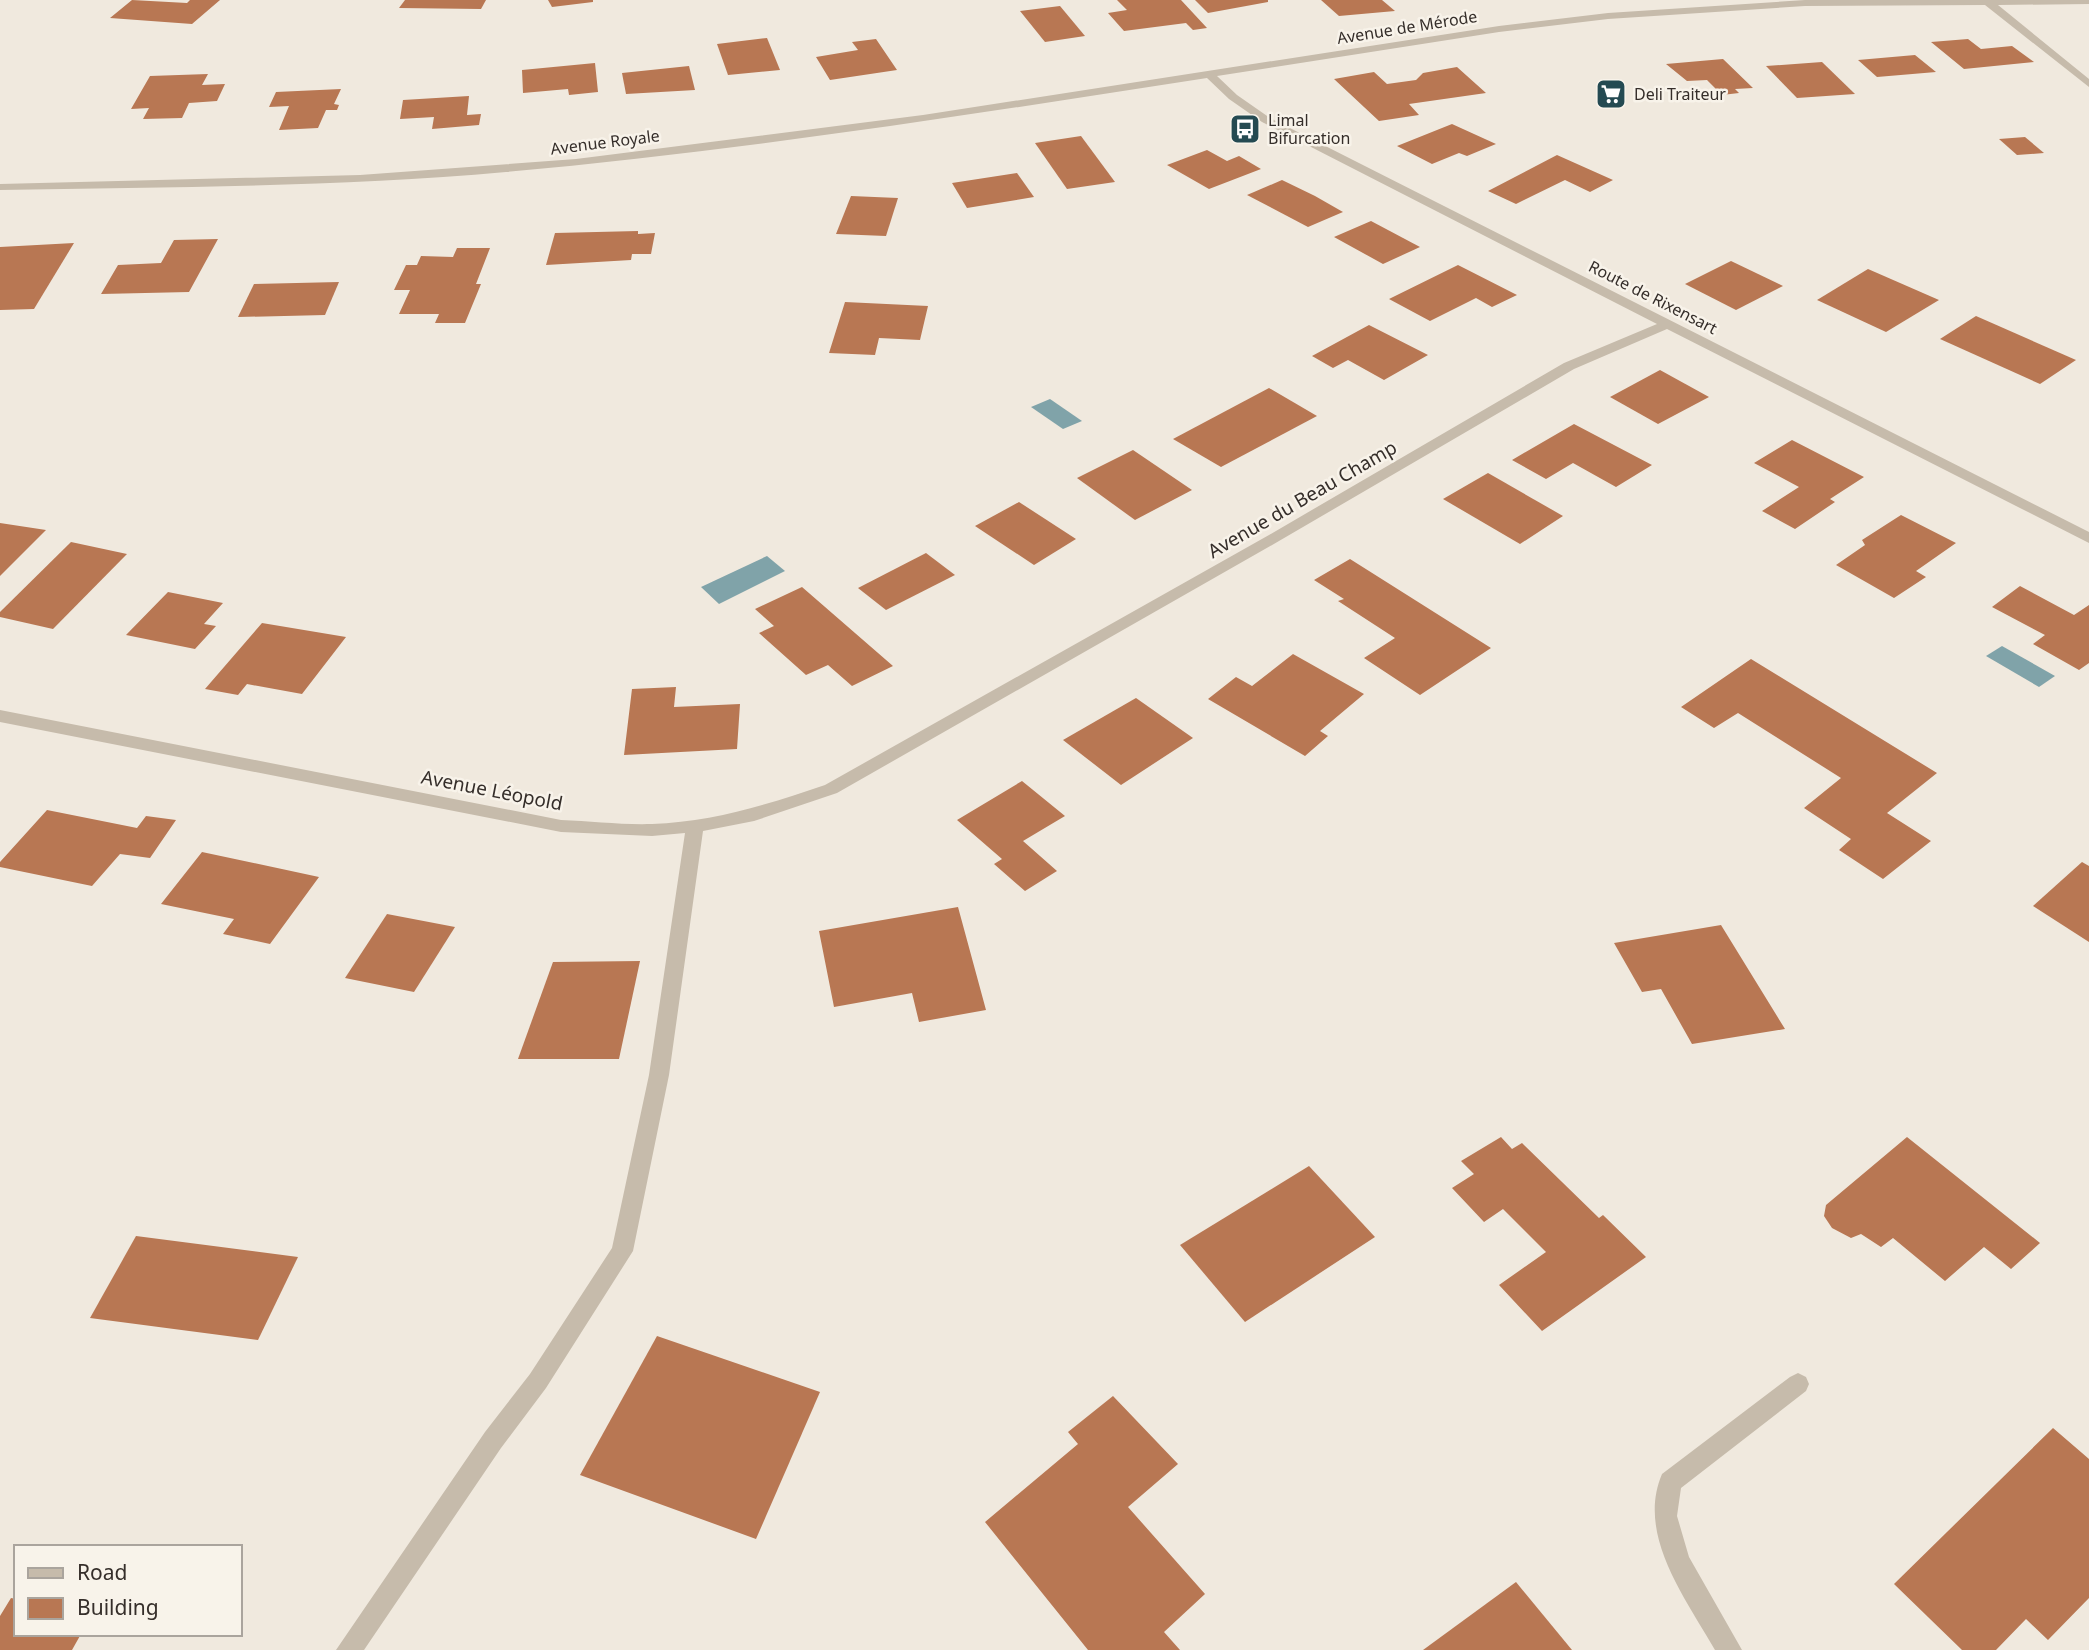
<svg xmlns="http://www.w3.org/2000/svg" width="2089" height="1650" font-family="'Noto Sans',sans-serif">
<rect width="100%" height="100%" fill="#f0e9de"/>
<g fill="#80a3a9">
<path d="M1050,399L1082,421L1063,429L1031,407Z"/>
<path d="M767,556L785,571L719,604L701,587Z"/>
<path d="M2002,646L2055,676L2039,687L1986,656Z"/>
</g>
<g fill="#b87753">
<path d="M132,0L187,3L190,0H220L192,24L110,18Z"/>
<path d="M405,0H486L481,9L399,8Z"/>
<path d="M548,0H593V2L552,7Z"/>
<path d="M1117,0H1181L1207,28L1193,30L1186,23L1124,31L1108,13L1127,10Z"/>
<path d="M1195,0H1268V2L1208,13Z"/>
<path d="M1321,0H1382L1395,11L1339,16Z"/>
<path d="M1060,6L1085,36L1045,42L1020,11Z"/>
<path d="M767,38L780,70L728,75L717,44Z"/>
<path d="M876,39L897,70L830,80L816,57L858,50L852,42Z"/>
<path d="M1968,39L1981,49L2012,46L2034,62L1964,69L1931,42Z"/>
<path d="M1915,55L1936,72L1877,77L1858,60Z"/>
<path d="M1723,59L1753,88L1735,89L1739,93L1722,95L1707,80L1687,81L1666,64Z"/>
<path d="M1822,62L1855,94L1797,98L1766,66Z"/>
<path d="M595,63L598,92L569,95L568,89L523,93L522,70Z"/>
<path d="M689,66L695,90L626,94L622,73Z"/>
<path d="M1457,67L1486,93L1409,104L1419,115L1379,121L1334,79L1374,72L1387,84L1416,80L1423,73Z"/>
<path d="M208,74L202,85L225,84L217,101L189,103L182,118L143,119L149,108L131,109L150,76Z"/>
<path d="M341,89L334,104L339,105L337,110H326L318,128L279,130L289,106L269,107L276,92Z"/>
<path d="M469,96L467,115L481,114L479,125L432,129L434,117L400,119L403,100Z"/>
<path d="M1452,124L1496,144L1467,156L1459,153L1432,164L1397,146Z"/>
<path d="M1081,136L1115,182L1067,189L1035,143Z"/>
<path d="M2025,137L2044,153L2017,155L1999,139Z"/>
<path d="M1207,150L1227,161L1239,156L1261,169L1209,189L1167,165Z"/>
<path d="M1557,155L1613,180L1590,192L1565,180L1516,204L1488,191Z"/>
<path d="M1017,173L1034,197L967,208L952,183Z"/>
<path d="M1282,180L1315,196L1343,212L1308,227L1247,195Z"/>
<path d="M851,196L898,198L886,236L836,234Z"/>
<path d="M1371,221L1420,247L1383,264L1334,237Z"/>
<path d="M638,231V234L655,233L651,254H632L631,260L546,265L555,233Z"/>
<path d="M218,239L189,292L101,294L118,265L161,263L174,240Z"/>
<path d="M74,243L34,309L0,310V247Z"/>
<path d="M457,248H490L476,284H481L465,323H435L439,314H399L410,290H394L406,265H417L421,256L453,257Z"/>
<path d="M1731,261L1783,286L1736,310L1685,284Z"/>
<path d="M1458,265L1517,295L1492,307L1476,298L1430,321L1389,299Z"/>
<path d="M1868,269L1939,300L1886,332L1817,300Z"/>
<path d="M339,282L325,315L238,317L254,284Z"/>
<path d="M845,302L928,306L920,340L879,338L875,355L829,353Z"/>
<path d="M1976,316L2076,360L2040,384L1940,339Z"/>
<path d="M1369,325L1428,355L1384,380L1348,360L1333,368L1312,356Z"/>
<path d="M1660,370L1709,397L1658,424L1610,397Z"/>
<path d="M1269,388L1317,416L1221,467L1173,439Z"/>
<path d="M1574,424L1652,465L1616,487L1573,463L1546,479L1512,460Z"/>
<path d="M1792,440L1864,477L1830,499L1835,502L1795,529L1762,511L1799,487L1754,463Z"/>
<path d="M1133,450L1192,490L1135,520L1077,478Z"/>
<path d="M1488,473L1563,516L1520,544L1443,499Z"/>
<path d="M1019,502L1076,539L1034,565L975,526Z"/>
<path d="M1901,515L1956,543L1916,571L1926,577L1894,598L1836,565L1865,545L1862,540Z"/>
<path d="M0,523L46,530L0,576Z"/>
<path d="M71,542L127,554L53,629L0,617V612Z"/>
<path d="M926,553L955,575L886,610L858,588Z"/>
<path d="M1350,559L1491,648L1420,695L1364,658L1395,638L1338,601L1344,599L1314,580Z"/>
<path d="M2020,586L2074,615L2089,605V663L2079,670L2033,644L2045,635L1992,607Z"/>
<path d="M802,587L893,666L852,686L828,665L806,675L759,633L774,626L755,609Z"/>
<path d="M168,592L223,603L204,624L216,626L195,649L126,635Z"/>
<path d="M262,623L346,637L302,694L247,684L238,695L205,689Z"/>
<path d="M1293,654L1364,694L1320,731L1328,736L1305,756L1208,699L1236,677L1252,686Z"/>
<path d="M1751,659L1937,773L1887,813L1931,841L1883,879L1839,850L1851,839L1804,808L1841,778L1738,713L1714,728L1681,707Z"/>
<path d="M676,687L674,707L740,704L737,749L624,755L632,689Z"/>
<path d="M1136,698L1193,738L1121,785L1063,740Z"/>
<path d="M1022,781L1065,816L1023,841L1057,871L1025,891L994,864L1002,859L957,820Z"/>
<path d="M47,810L137,828L146,816L176,820L150,858L120,854L92,886L0,867V862Z"/>
<path d="M202,852L319,877L270,944L223,934L234,919L161,904Z"/>
<path d="M2082,862L2089,866V942L2033,906Z"/>
<path d="M958,907L986,1010L919,1022L912,993L834,1007L819,931Z"/>
<path d="M387,914L455,927L414,992L345,978Z"/>
<path d="M1721,925L1785,1029L1692,1044L1661,989L1642,992L1614,943Z"/>
<path d="M640,961L619,1059H518L553,962Z"/>
<path d="M1501,1137L1512,1149L1522,1143L1599,1218L1603,1215L1646,1257L1542,1331L1499,1285L1546,1252L1503,1209L1484,1222L1452,1188L1474,1174L1461,1161Z"/>
<path d="M1907,1137L2040,1243L2011,1269L1984,1247L1945,1281L1893,1238L1881,1247L1861,1234L1851,1238L1832,1228L1824,1216L1826,1205Z"/>
<path d="M1309,1166L1375,1237L1245,1322L1180,1245Z"/>
<path d="M136,1236L298,1257L258,1340L90,1318Z"/>
<path d="M657,1336L820,1392L756,1539L580,1475Z"/>
<path d="M1113,1396L1178,1464L1128,1507L1205,1594L1164,1632L1180,1650H1088L985,1522L1078,1444L1068,1432Z"/>
<path d="M2053,1428L2089,1459V1598L2048,1640L2026,1619L1996,1650H1962L1894,1584Z"/>
<path d="M1516,1582L1572,1650H1423Z"/>
<path d="M11,1598L16,1599V1634H81L72,1650H0V1616Z"/>
</g>
<g fill="none" stroke-linecap="round" stroke-linejoin="round">
<g fill="#c6bbab" fill-rule="evenodd">
<path d="M1805,0H2089V4L1998,5L2089,79V87L1985,5L1805,6L1608,19L1499,32L1217,76L1237,95L1270,118L2089,532V543L1667,329L1574,369L1279,541L837,793L754,821L703,831L669,1075L633,1251L546,1388L501,1448L364,1650H336L485,1432L530,1374L612,1248L649,1075L685,833L652,836L561,832L0,722V710L561,820C591,821 622,825 652,824C713,822 769,804 825,785L1269,535L1564,363L1657,324L1262,122L1229,99L1207,78C974,114 741,151 506,172C338,187 169,187 0,190V184L360,175L576,159L923,115L1499,26L1608,13Z"/>
<path d="M1798,1373L1806,1377L1809,1384L1806,1391L1681,1488L1677,1516L1689,1557L1742,1650H1715C1686,1599 1636,1535 1662,1474L1790,1377Z"/>
</g>
</g>
<defs>
<g id="supermarket-square" transform="scale(1.575)"><rect x="-9" y="-9" width="18" height="18" rx="4" fill="#244a52" stroke="#f8f3ea"/><path d="M-6-5.5h2.5l.6 2H6L4.5 2H-2.5L-4.4-4H-6ZM-1.5 3.2a1.3 1.3 0 1 0 .1 0ZM3 3.2a1.3 1.3 0 1 0 .1 0Z" fill="#fff"/></g>
<g id="bus-square" transform="scale(1.575)"><rect x="-9" y="-9" width="18" height="18" rx="4" fill="#244a52" stroke="#f8f3ea"/><path d="M-5-6H5V4H4V6H2V4H-2V6H-4V4H-5ZM-3.5-4V0h7V-4ZM-3.5 1.2v1.5H-2V1.2ZM2 1.2v1.5H3.5V1.2Z" fill="#fff"/></g>
</defs>
<g fill-rule="evenodd">
<use href="#supermarket-square" x="1611" y="94"/>
<use href="#bus-square" x="1245" y="129"/>
</g>
<g text-anchor="middle" stroke-width="5" stroke-linejoin="round" paint-order="stroke">
<g font-size="16" fill="#352e2a" stroke="#f8f3ea">
<text transform="translate(1407 27) rotate(-9)" y="6">Avenue de Mérode</text>
<text transform="translate(605 142) rotate(-7)" y="6">Avenue Royale</text>
<text transform="translate(1653 297) rotate(27)" y="6">Route de Rixensart</text>
</g>
<g font-size="16" fill="#352e2a" stroke="#f8f3ea" text-anchor="start">
<text x="1634" y="100">Deli Traiteur</text>
<text x="1268" y="126">Limal<tspan x="1268" dy="18">Bifurcation</tspan></text>
</g>
<g font-size="19" fill="#352e2a" stroke="#f8f3ea">
<text transform="translate(1302 499) rotate(-30)" y="7">Avenue du Beau Champ</text>
<text transform="translate(492 790) rotate(11)" y="7">Avenue Léopold</text>
</g>
</g>
<rect x="14" y="1545" width="228" height="91" fill="#f8f3ea" stroke="#aaa49d" stroke-width="2"/>
<rect x="28" y="1568" width="35" height="10" fill="#c6bbab" stroke="#aaa49d" stroke-width="2"/>
<text x="77" y="1580" font-size="21" fill="#352e2a">Road</text>
<rect x="28" y="1598" width="35" height="21" fill="#b87753" stroke="#aaa49d" stroke-width="2"/>
<text x="77" y="1615" font-size="21" fill="#352e2a">Building</text>
</svg>
